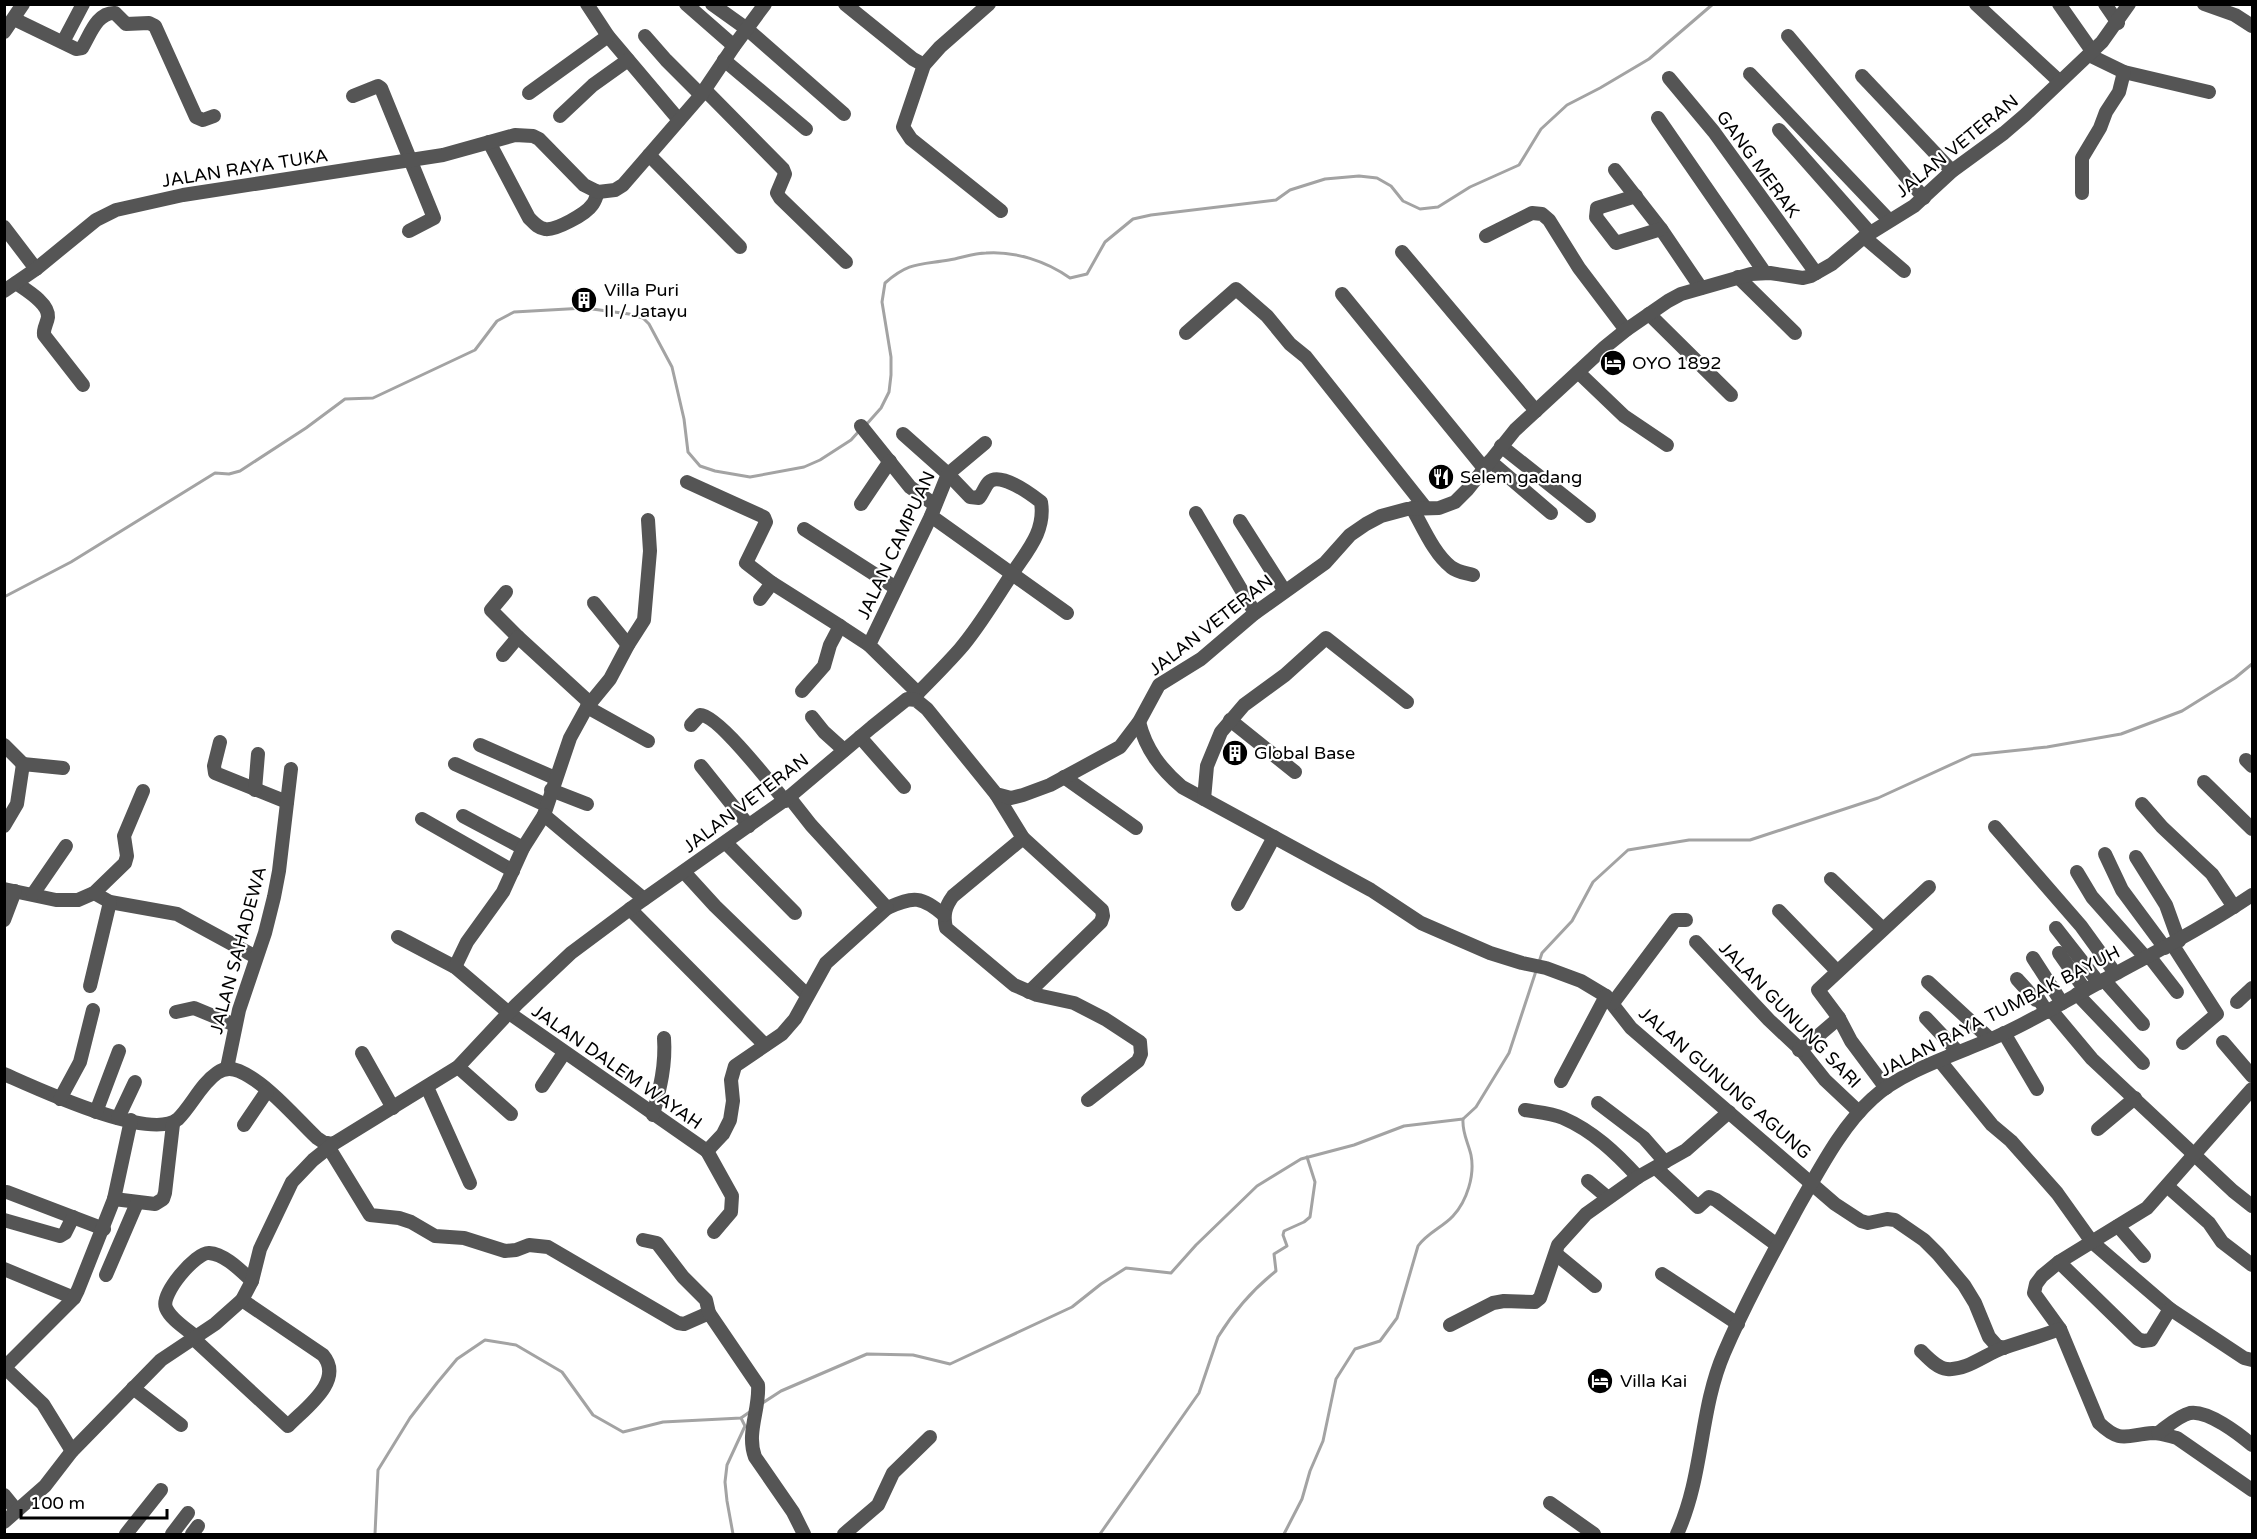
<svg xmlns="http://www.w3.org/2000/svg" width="2257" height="1539" font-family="'Varela Round',sans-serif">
<rect width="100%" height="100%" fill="#fff"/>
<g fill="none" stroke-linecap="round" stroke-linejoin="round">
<g stroke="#a3a3a3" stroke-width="3">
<path d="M865,426L881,408L889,392L891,375V357L882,302L885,283C909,262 919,265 949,260C961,258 974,253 986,253C1015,251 1046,261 1070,278L1087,274L1105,242L1133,219L1151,215L1276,200L1290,190L1325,179L1359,176L1377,178L1391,186L1403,201L1420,209L1438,207L1470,187L1519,165L1541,129L1567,105L1600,88L1649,59L1713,4"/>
<path d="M4,597L71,562L215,473L229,474L240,471L306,428L345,399L373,398L475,350L497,321L514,312L585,308L629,314L643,318L649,324L672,367L684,419L688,452L700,466L715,471L750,477L804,467L820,460L851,440L860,430"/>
<path d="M1539,962L1542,953L1572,921L1593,882L1628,850L1689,840H1750L1878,798L1972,755L2047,747L2121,734L2182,711L2235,678L2252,664"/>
<path d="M761,1404L781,1391L867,1354L913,1355L950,1364L1072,1307L1101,1284L1126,1268L1171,1273L1196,1245L1257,1186L1301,1159L1354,1145L1404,1126L1463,1119L1476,1107L1509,1053L1536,971"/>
<path d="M375,1534L378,1470L410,1418L437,1383L457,1359L485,1340L516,1345L562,1372L593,1415L623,1432L663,1422L741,1418L751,1411"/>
<path d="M733,1534L727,1501L725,1482L727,1465L745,1426L741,1418"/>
<path d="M1100,1534L1199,1393L1218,1337C1234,1311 1252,1290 1276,1271L1274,1254L1287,1246L1283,1235L1284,1231L1304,1222L1310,1217L1315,1182L1307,1157"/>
<path d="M1284,1534L1302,1499L1310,1471L1323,1441L1336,1379L1355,1349L1380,1341L1397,1318L1418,1246C1427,1233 1443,1227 1453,1216C1467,1201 1475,1175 1471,1155C1468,1142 1462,1133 1463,1119"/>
</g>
<g stroke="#555" stroke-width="14">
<path d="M587,4L608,36L679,120"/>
<path d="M686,4L734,46"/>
<path d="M712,4L747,29L844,114"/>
<path d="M845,4L913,59L924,65"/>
<path d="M989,4L940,47L924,65L903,127L911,139L1001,211"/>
<path d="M1976,4L2059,81"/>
<path d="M2059,4L2092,51"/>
<path d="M2105,4L2118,23"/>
<path d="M2204,4L2235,15L2252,26"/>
<path d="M14,19L76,49L82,48C90,35 97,12 115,13L126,24L149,23L155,26L196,117L203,120L214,116"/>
<path d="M4,32L23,4"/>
<path d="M645,36L666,60L701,95"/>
<path d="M1788,36L1924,198"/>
<path d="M63,42L83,4"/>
<path d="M2089,55L2124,72L2209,92"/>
<path d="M724,60L806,129"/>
<path d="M1750,74L1889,220"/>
<path d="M1862,76L1952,171"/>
<path d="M1669,78L1714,132L1816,273"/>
<path d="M705,90L783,169L785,174L777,193L780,198L846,262"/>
<path d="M529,93L608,36"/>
<path d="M353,96L378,86L381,88L434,218L409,231"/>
<path d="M560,116L593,85L628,60"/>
<path d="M1658,118L1765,273"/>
<path d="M1779,130L1870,233"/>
<path d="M489,142L529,218C534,223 538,228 545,229C555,231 586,214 592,205C595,202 596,197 598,192"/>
<path d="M649,155L740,247"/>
<path d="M1615,170L1661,229L1701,288"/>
<path d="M2082,193V158L2100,128L2106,112L2119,92L2124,72"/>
<path d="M1636,196L1597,208L1596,217L1616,243L1661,229"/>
<path d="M4,227L36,269"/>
<path d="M1486,236L1532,213L1542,214L1549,220L1579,268L1626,330"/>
<path d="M1864,237L1904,271"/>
<path d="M1402,252L1536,411"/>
<path d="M1738,277L1795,333"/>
<path d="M16,283C26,290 49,303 48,317C47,324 43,328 44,335L83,385"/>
<path d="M4,291L36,269L96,220L116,210L183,195L443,155L515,135L533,136L539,139L584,185L598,192L615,190L623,185L701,95L734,46L765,4"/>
<path d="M1342,294L1483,467"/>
<path d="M1649,314L1731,395"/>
<path d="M1186,333L1236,289L1267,316L1290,344L1306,357L1425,507"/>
<path d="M1578,372L1624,416L1667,445"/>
<path d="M861,426L910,487L935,505"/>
<path d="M903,434L948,474L970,497L979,498C983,493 985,486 989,482C1000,471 1032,495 1041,502C1046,533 1025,553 1010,577C994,601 979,627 960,649C945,666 928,683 912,699"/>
<path d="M1501,446L1589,516"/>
<path d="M1490,461L1551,513"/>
<path d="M687,482L764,517L766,522L746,563L772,583"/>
<path d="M861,504L890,461"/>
<path d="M1412,508C1423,527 1434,554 1451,567C1457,572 1466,573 1473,575"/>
<path d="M1196,513L1255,613"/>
<path d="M931,516L1067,613"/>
<path d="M1240,521L1284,590"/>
<path d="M804,529L896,588"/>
<path d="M506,592L491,610L518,637"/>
<path d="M760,599L772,583L840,626"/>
<path d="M594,603L628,645"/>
<path d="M503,655L518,637L590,703"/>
<path d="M802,691L824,666L830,645L840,626L869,645"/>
<path d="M918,693L869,645L931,516L948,474L985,443"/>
<path d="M587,707L648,741"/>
<path d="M812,717L824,732L844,750"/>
<path d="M1230,720L1295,772"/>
<path d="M1139,722C1146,750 1161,769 1182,787L1371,890L1421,923L1490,953L1522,963L1546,968L1581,981L1606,996L1631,1028L1835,1204L1861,1221L1868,1223L1887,1219L1895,1220L1924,1240L1938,1254L1964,1285L1975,1303L1989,1337L1997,1346L2004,1348"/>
<path d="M691,725L700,715C717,714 772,785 785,801"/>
<path d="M860,737L904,787"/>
<path d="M220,742L214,766L215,773L287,802"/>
<path d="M4,745L23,764"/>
<path d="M480,745L555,778"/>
<path d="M2246,760L2252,766"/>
<path d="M455,764L546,805"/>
<path d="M701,766L749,826"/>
<path d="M1064,777L1136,828"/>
<path d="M2204,782L2252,829"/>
<path d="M255,790L258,754"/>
<path d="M551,790L587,804"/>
<path d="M996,794L1023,838L1102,910L1103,916L1101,922L1029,992"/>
<path d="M1204,799L1207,766L1221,732L1244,705L1285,675L1326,638L1407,702"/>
<path d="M2142,804L2162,827L2212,874L2234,907"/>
<path d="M544,815L570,738L587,707L610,679L628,645L644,620L650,551L648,520"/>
<path d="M463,816L523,848"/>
<path d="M422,819L513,871"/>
<path d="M4,826L17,804L23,764L63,768"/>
<path d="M1995,827L2081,926L2115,973"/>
<path d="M1023,838L953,896C945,907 943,915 946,928L1014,985L1037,995L1074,1003L1105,1019L1140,1042L1141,1054L1138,1061L1088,1100"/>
<path d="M726,843L795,913"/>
<path d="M2105,854L2122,890L2165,948"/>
<path d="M2136,857L2166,905L2179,941"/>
<path d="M684,872L715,906L807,995"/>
<path d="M2077,872L2092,897L2146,958"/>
<path d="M1831,879L1883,929"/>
<path d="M4,889L56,900H78L94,893L125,863L127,856L124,836L143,791"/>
<path d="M94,893L110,902L177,914L256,957"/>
<path d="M33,894L66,846"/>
<path d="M1238,904L1274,837"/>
<path d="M887,908C914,896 921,896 944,915"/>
<path d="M630,909L765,1045"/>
<path d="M1779,911L1837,971"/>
<path d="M4,920L15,891"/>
<path d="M2056,928L2099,983"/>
<path d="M398,937L455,967L509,1013L707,1151L723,1134L730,1120L733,1101L731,1080L735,1066L782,1034L795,1019L826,963L887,908L811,825L789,797"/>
<path d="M1696,942L1769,1020L1802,1051L1825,1080L1859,1112"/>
<path d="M2172,944L2217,1014L2183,1043"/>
<path d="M2059,953L2085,990"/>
<path d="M2149,956L2177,992"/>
<path d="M2033,958L2062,1003"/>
<path d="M455,967L467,942L503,892L523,848L544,815L644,899"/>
<path d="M2017,979L2036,1000L2038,998L2047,1012"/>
<path d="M2104,980L2143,1024"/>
<path d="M1928,982L1990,1039"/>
<path d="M90,986L110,902"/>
<path d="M2077,994L2143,1063"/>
<path d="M2237,1002L2252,988"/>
<path d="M1613,1003L1675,920H1686"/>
<path d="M2051,1010L2092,1059L2233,1191L2252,1206"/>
<path d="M176,1012L194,1008L235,1025"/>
<path d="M1926,1018L1958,1052"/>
<path d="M2004,1033L2037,1089"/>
<path d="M2223,1042L2252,1076"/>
<path d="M1799,1050L1812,1041L1839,1018"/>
<path d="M362,1053L393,1108"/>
<path d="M1940,1061L1992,1125L2011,1141L2057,1193L2092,1242L2170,1309L2244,1358L2252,1360"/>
<path d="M458,1067L511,1114"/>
<path d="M227,1068L239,1010L265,933L274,897L279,871L291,769"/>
<path d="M4,1074C36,1088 150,1142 178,1119C192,1105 201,1084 217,1073C224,1068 232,1068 239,1071C267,1083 295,1117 317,1138L323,1142L333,1144L458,1067L517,1004L571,953L630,909L789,797L872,727L907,699L916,700L927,709L996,794L1011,798L1023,795L1050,785L1120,747L1139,722L1159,685L1201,659L1255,613L1325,563L1350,535L1366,524L1381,516L1407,509L1439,508L1455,502L1468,489L1515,430L1605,347L1626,330L1668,301L1681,294L1751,274L1770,273L1803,278L1811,276L1832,264L1864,237L1914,206L1952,171L2004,133L2025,115L2102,42L2129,4"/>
<path d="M1561,1081L1606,996"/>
<path d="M542,1086L564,1053"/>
<path d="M427,1087L470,1183"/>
<path d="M1886,1088L1851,1041L1839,1018L1818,990L1929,887"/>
<path d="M2252,1089L2147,1208L2059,1262L2042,1276L2036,1284L2034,1293L2060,1329L2099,1423C2121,1444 2126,1435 2153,1433C2161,1433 2169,1436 2177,1438L2252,1490"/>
<path d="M60,1099L80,1062L93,1010"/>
<path d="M1598,1103L1644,1138L1665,1162"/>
<path d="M1525,1110C1537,1112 1552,1113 1563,1118C1593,1131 1616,1153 1638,1177"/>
<path d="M96,1112L119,1051"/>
<path d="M653,1115C660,1088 666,1065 664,1038"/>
<path d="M118,1118L135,1082"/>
<path d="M244,1125L267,1091"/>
<path d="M2098,1129L2135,1098"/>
<path d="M329,1148L370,1215L399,1218L411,1222L435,1236L464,1238L505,1251L516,1250L529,1245L548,1247L678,1323L684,1324L709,1313L758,1385C760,1409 746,1433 755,1457L793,1512L804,1534"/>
<path d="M707,1151L732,1196L731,1212L714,1232"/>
<path d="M1656,1168L1698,1207L1709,1197L1716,1200L1777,1245"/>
<path d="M1588,1181L1607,1197"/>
<path d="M2167,1186L2209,1223L2222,1242L2252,1265"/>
<path d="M7,1192L104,1229"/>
<path d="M114,1199L155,1204L163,1199L165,1193L173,1124"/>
<path d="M4,1220L60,1236L65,1233L73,1217"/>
<path d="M2118,1226L2144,1256"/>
<path d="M643,1240L657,1243L683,1277L706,1300L709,1313"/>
<path d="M1556,1254L1595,1286"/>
<path d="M2059,1262L2138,1339L2143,1341L2151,1340L2170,1309"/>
<path d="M4,1269L74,1298"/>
<path d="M1662,1274L1738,1324"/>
<path d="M106,1275L137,1203"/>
<path d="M1450,1325L1493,1303L1504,1301L1535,1302L1540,1298L1558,1245L1586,1214L1638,1177L1686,1150L1729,1112"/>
<path d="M196,1337C187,1329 171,1320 166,1308C160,1294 196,1252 209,1253C225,1254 241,1271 252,1281"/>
<path d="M194,1339L288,1426C304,1409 345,1381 323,1355L242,1300"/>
<path d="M1921,1351C1928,1358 1937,1368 1947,1369C1966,1371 1986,1354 2003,1348C2022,1342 2041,1336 2060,1329"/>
<path d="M4,1367L43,1404L72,1451"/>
<path d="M4,1368L74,1298L78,1290L114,1199L131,1120"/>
<path d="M133,1388L181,1425"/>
<path d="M2158,1433C2168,1426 2178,1416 2190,1413C2208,1410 2239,1434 2252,1445"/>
<path d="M4,1495L17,1511"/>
<path d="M1550,1503L1594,1534"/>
<path d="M4,1522L45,1486L72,1451L161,1360L215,1324L242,1300L252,1281L260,1249L292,1182L313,1160L333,1144"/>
<path d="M126,1534L161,1490"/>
<path d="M172,1534L188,1513"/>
<path d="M192,1534L198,1526"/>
<path d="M844,1534L878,1505L893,1473L930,1437"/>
<path d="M1677,1534C1704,1475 1699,1411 1724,1353C1746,1302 1773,1253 1799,1205C1820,1169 1841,1127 1872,1099C1903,1069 1967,1051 2007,1032C2045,1014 2080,992 2117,973C2163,948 2209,924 2252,895"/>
</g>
</g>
<defs>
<g id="building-disc" transform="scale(1.35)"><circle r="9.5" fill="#000" stroke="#fff"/><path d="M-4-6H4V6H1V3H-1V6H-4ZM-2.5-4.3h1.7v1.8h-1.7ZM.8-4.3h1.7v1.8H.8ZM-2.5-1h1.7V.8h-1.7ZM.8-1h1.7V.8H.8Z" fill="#fff"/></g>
<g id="hotel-disc" transform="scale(1.35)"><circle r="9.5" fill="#000" stroke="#fff"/><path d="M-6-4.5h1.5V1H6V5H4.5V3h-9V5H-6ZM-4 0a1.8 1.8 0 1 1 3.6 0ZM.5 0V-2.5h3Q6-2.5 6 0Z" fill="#fff"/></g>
<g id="restaurant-disc" transform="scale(1.35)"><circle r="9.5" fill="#000" stroke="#fff"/><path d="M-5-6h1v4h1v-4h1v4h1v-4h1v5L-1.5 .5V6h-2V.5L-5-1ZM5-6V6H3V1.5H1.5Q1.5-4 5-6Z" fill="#fff"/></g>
</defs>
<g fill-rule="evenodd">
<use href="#building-disc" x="584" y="300"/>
<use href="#hotel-disc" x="1613" y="363"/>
<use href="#restaurant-disc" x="1441" y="477"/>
<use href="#building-disc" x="1235" y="753"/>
<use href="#hotel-disc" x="1600" y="1381"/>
</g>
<g text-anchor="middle" stroke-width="4.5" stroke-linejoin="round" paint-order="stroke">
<g font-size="18" fill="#000" stroke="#fff">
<text transform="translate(1957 146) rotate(-39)" y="6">JALAN VETERAN</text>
<text transform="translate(1758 164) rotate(54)" y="6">GANG MERAK</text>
<text transform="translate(245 168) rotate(-9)" y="6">JALAN RAYA TUKA</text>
<text transform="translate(896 545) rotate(-65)" y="6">JALAN CAMPUAN</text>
<text transform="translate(1211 625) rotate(-38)" y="6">JALAN VETERAN</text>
<text transform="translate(746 803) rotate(-37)" y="6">JALAN VETERAN</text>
<text transform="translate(238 950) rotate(-75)" y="6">JALAN SAHADEWA</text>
<text transform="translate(2000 1011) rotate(-27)" y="6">JALAN RAYA TUMBAK BAYUH</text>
<text transform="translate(1790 1015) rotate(46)" y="6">JALAN GUNUNG SARI</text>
<text transform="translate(617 1067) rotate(35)" y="6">JALAN DALEM WAYAH</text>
<text transform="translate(1725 1083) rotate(41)" y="6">JALAN GUNUNG AGUNG</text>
</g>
<g font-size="18" fill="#000" stroke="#fff" text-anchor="start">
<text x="604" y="296">Villa Puri<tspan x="604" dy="21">II / Jatayu</tspan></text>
<text x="1632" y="369">OYO 1892</text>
<text x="1460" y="483">Selem gadang</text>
<text x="1254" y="759">Global Base</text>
<text x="1620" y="1387">Villa Kai</text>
</g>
</g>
<rect width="2257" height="1539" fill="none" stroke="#000000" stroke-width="12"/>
<path d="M21 1509v9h146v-9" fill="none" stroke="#000000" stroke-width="3"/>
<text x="30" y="1509" font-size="18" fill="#000000" stroke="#ffffff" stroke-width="4.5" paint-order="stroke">100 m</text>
</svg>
